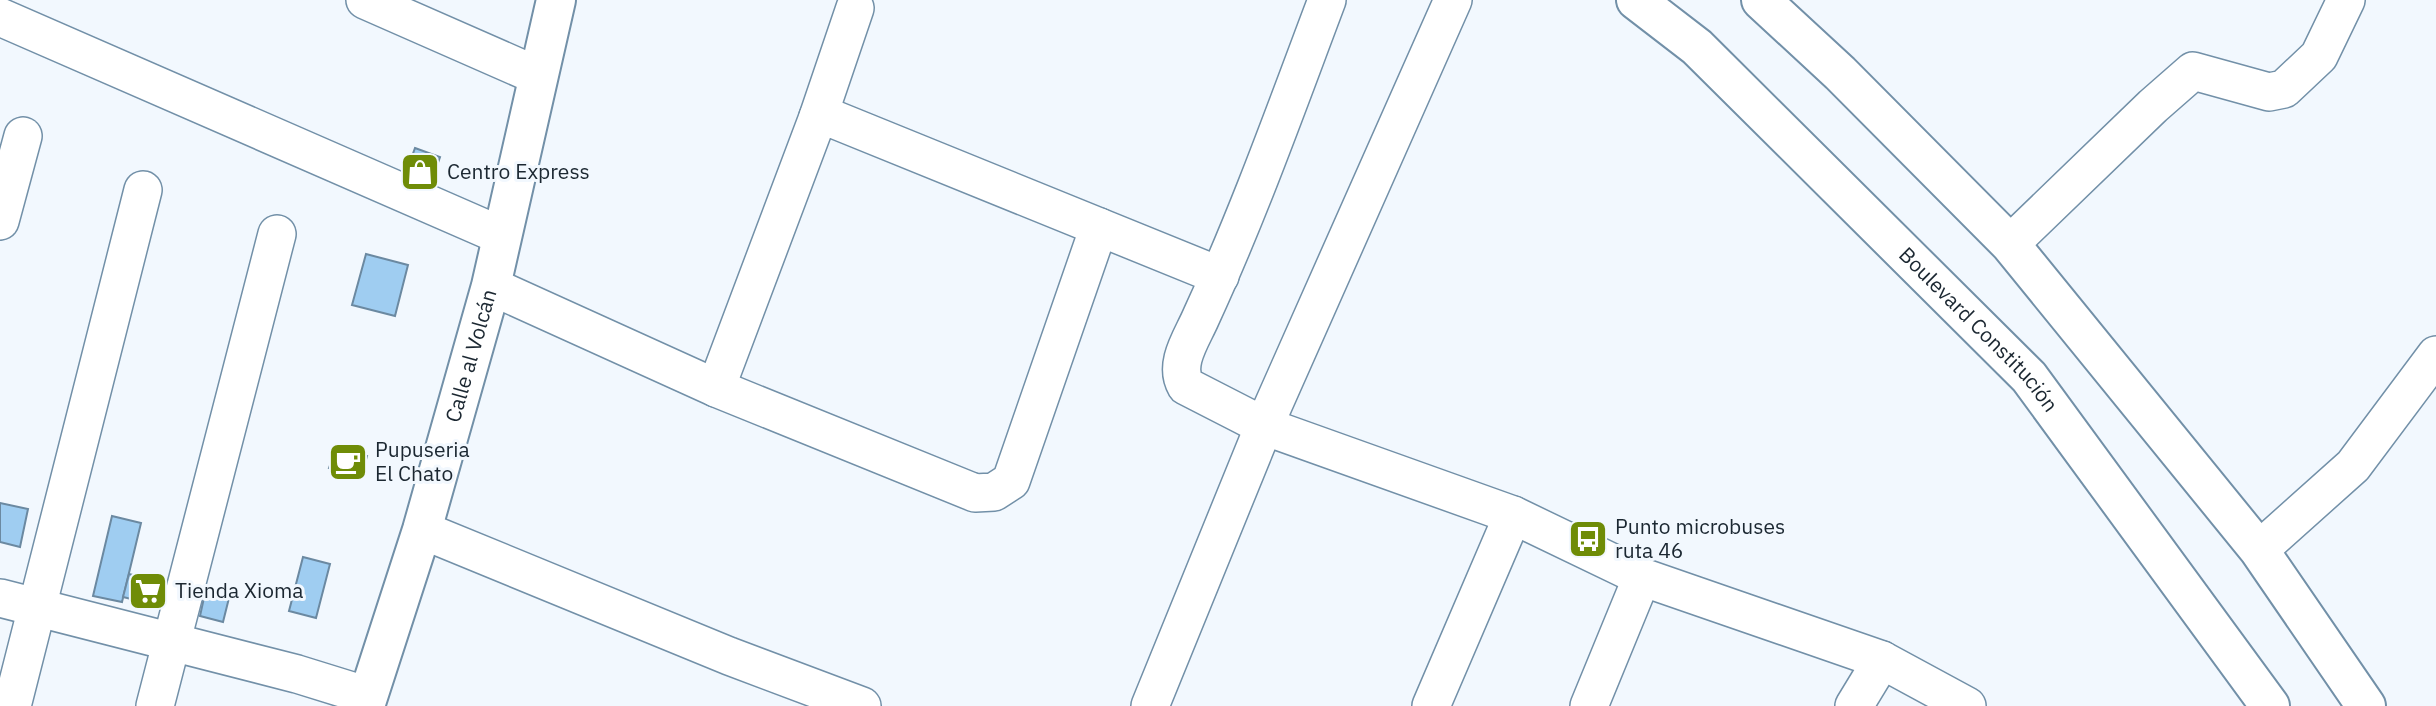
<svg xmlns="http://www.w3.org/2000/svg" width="2436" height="706" font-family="'IBM Plex Sans',sans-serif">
<rect width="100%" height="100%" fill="#f2f8fe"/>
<g fill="#9fcdf1" stroke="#6b89a1" stroke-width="2">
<path d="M415,148L440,157L426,196L401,187Z"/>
<path d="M366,254L408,265L395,316L352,305Z"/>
<path d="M337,446L367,456L361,478L329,468Z"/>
<path d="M0,503L28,509L20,547L0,542Z"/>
<path d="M112,516L141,523L122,602L93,596Z"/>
<path d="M303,557L330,564L316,618L289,611Z"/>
<path d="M129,574L173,585L168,608L123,597Z"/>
<path d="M205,593L229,598L223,622L200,616Z"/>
</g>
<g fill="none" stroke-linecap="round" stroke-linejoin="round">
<g stroke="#7290a8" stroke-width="40">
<g id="minor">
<path d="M365,0L538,76"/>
<path d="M1327,0C1287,106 1249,213 1201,317C1192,338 1173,364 1186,386L1264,426L1513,515L1642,577L1882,660L1967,706"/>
<path d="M0,17L502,236"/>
<path d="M818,117L833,119L1220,276"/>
<path d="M0,221L23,136"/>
<path d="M2010,244L2153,106L2193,71L2269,92L2284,89L2319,56L2346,0"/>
<path d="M491,286L716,388L975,493L994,492L1011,481L1099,227"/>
<path d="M716,388L818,117L855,8"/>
<path d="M422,530L729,656L862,706"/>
<path d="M2259,550L2353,466L2436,355"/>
<path d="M0,598L297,674L368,696"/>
<path d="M12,706L143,190"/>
<path d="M155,706L277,234"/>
<path d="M1150,706L1264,426L1453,0"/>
<path d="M1431,706L1513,515"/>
<path d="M1589,706L1642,577"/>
<path d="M1854,706L1882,660"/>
</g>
</g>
<g stroke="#7290a8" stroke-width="42">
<g id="major">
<path id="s1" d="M365,706L422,530L491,286L556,0"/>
</g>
</g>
<g stroke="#7290a8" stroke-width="42">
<g id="highway">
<path id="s2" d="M1636,0L1697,47L2029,377L2270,706"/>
<path d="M1761,0L1840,73L2010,244L2259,550L2366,706"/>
</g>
</g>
<use href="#minor" stroke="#fff" stroke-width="37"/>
<use href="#major" stroke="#fff" stroke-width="38"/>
<use href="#highway" stroke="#fff" stroke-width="38"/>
</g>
<defs>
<g id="shop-square" transform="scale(2.0125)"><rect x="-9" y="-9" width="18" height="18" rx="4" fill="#6f8c07" stroke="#f2f8fe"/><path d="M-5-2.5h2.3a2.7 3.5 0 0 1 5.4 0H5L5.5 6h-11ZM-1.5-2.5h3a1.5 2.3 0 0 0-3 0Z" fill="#fff"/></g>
<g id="cafe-square" transform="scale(2.0125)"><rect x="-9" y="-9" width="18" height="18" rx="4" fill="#6f8c07" stroke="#f2f8fe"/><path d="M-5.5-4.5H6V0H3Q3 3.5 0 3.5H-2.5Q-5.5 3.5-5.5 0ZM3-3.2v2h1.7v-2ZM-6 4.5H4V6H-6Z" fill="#fff"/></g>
<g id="bus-square" transform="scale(2.0125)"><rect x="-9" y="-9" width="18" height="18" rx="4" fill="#6f8c07" stroke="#f2f8fe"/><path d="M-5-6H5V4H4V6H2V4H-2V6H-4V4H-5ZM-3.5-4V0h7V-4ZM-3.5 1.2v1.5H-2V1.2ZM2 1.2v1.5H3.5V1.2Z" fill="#fff"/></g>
<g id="supermarket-square" transform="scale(2.0125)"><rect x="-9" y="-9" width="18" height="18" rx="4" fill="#6f8c07" stroke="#f2f8fe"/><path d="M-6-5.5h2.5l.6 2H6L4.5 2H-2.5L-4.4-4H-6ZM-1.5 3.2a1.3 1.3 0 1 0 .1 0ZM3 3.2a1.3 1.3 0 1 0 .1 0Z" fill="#fff"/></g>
</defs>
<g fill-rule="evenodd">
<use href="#shop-square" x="420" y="172"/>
<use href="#cafe-square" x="348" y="462"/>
<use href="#bus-square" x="1588" y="539"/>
<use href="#supermarket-square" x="148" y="591"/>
</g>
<g text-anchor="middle" stroke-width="6" stroke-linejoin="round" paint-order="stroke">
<g font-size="21" fill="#1b2731" stroke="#f2f8fe" text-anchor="start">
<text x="447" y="179">Centro Express</text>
<text x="375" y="457">Pupuseria<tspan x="375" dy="24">El Chato</tspan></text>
<text x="1615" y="534">Punto microbuses<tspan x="1615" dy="24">ruta 46</tspan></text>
<text x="175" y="598">Tienda Xioma</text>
</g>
<g font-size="21" fill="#1b2731" stroke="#f2f8fe">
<text dy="7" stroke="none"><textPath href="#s2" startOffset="476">Boulevard Constitución</textPath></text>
<text dy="7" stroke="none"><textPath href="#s1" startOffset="366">Calle al Volcán</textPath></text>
</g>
</g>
</svg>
